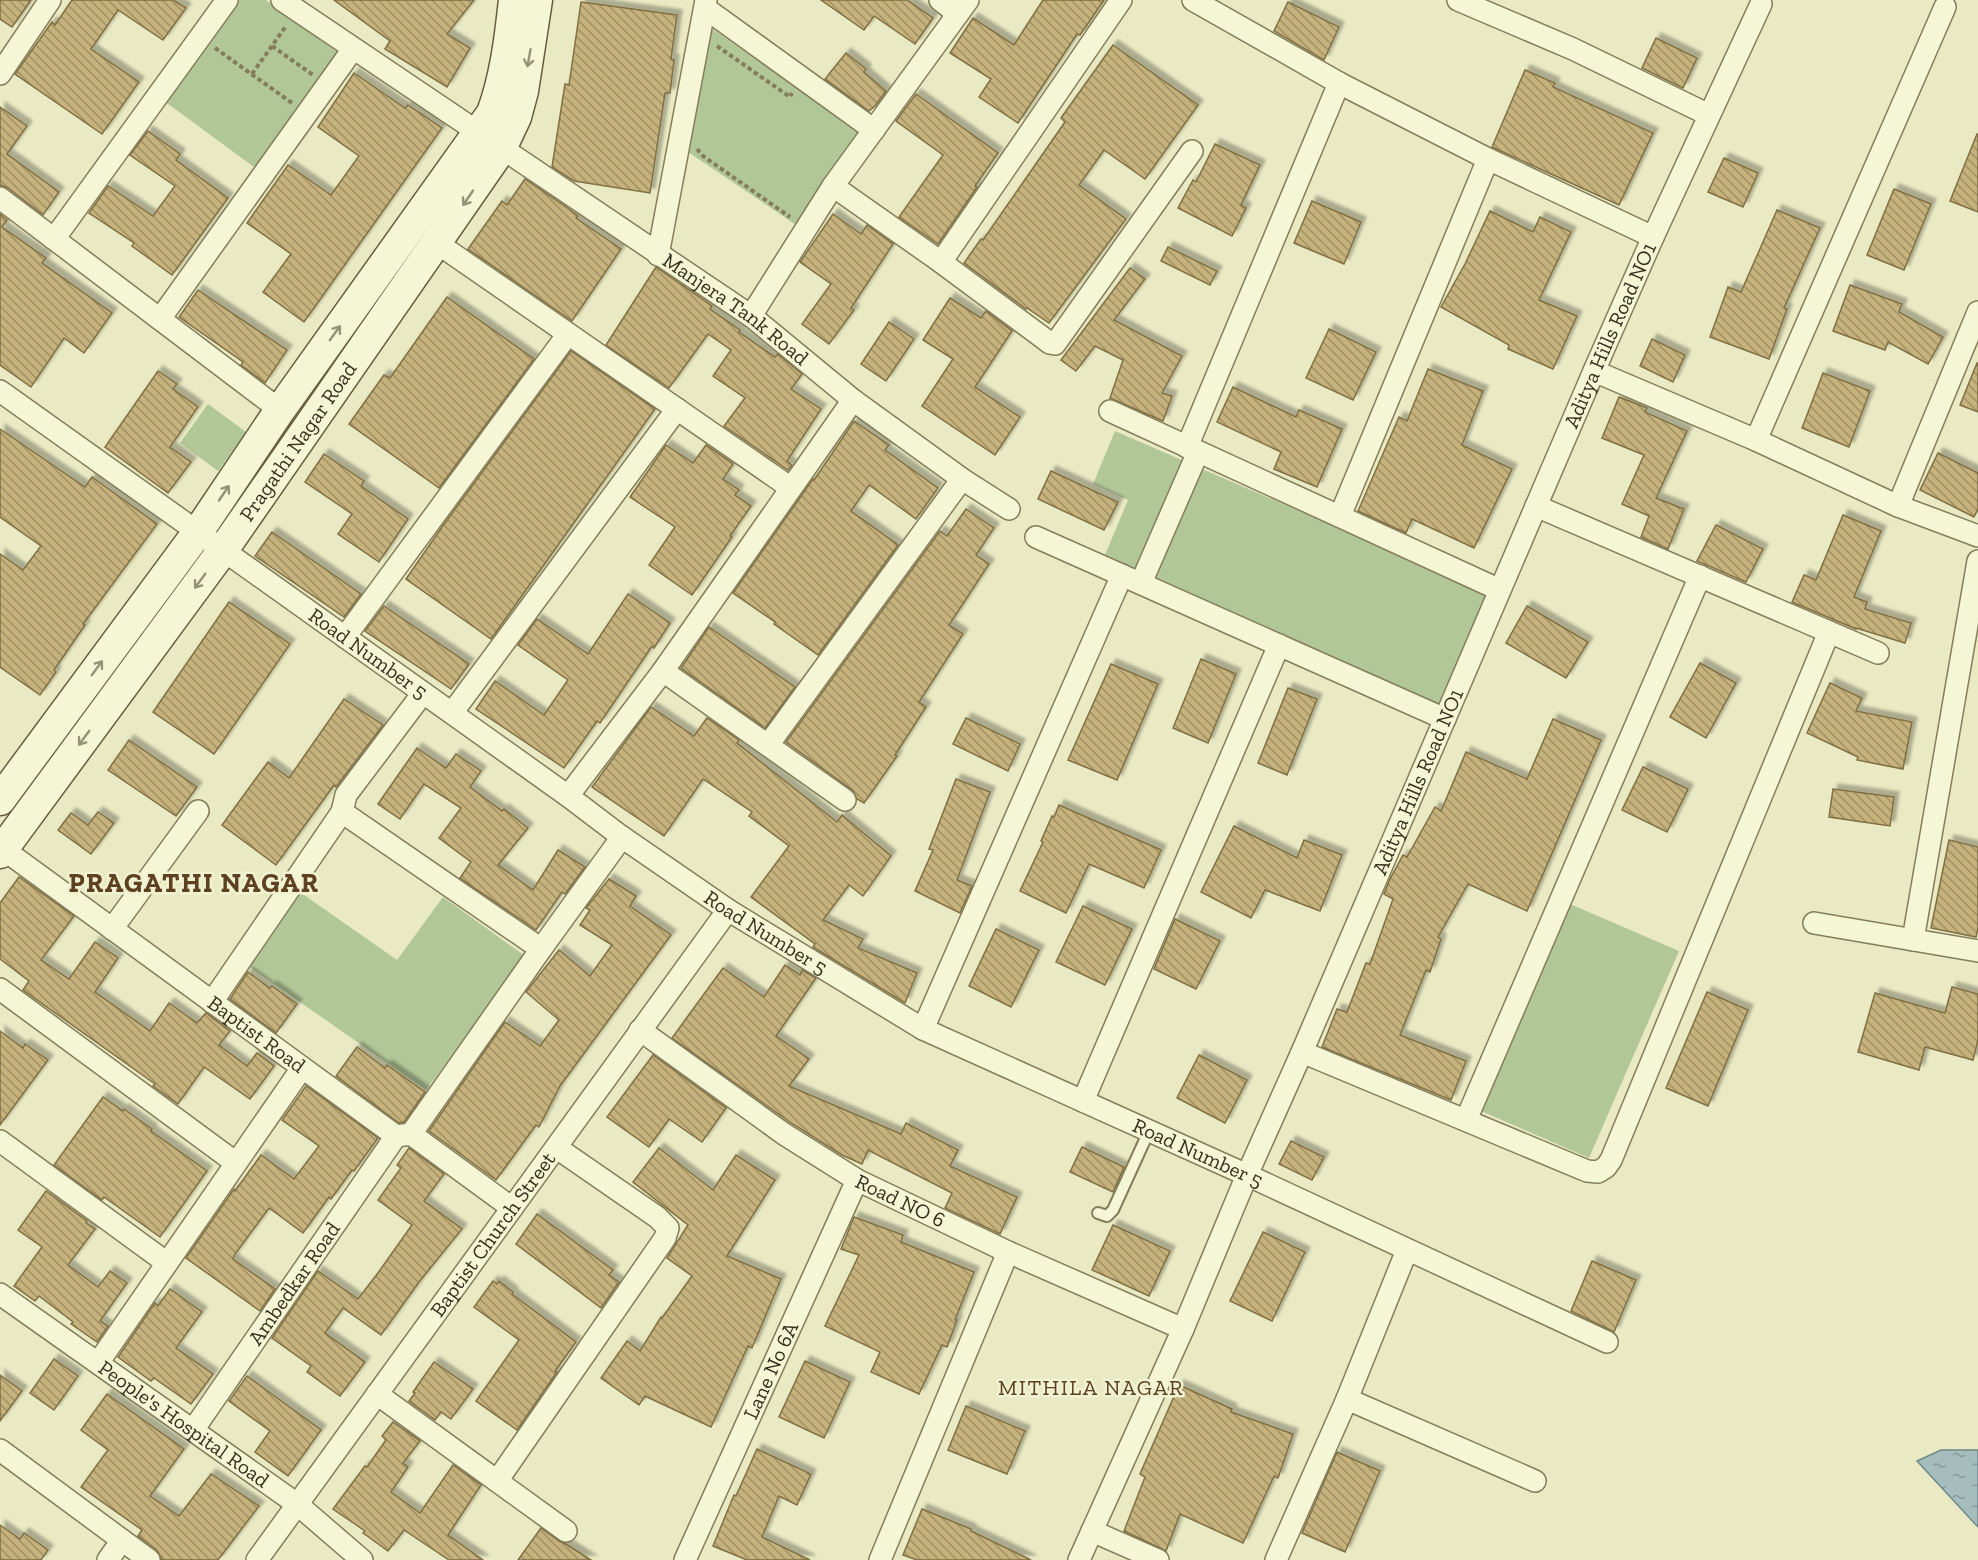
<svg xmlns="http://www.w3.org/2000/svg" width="1978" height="1560" font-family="'Zilla Slab',serif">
<defs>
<pattern id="water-ripples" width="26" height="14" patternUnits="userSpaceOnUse" patternTransform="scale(1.5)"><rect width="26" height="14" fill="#a5bdbd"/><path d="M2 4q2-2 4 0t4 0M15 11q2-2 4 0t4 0" fill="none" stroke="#879a99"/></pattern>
<pattern id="building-back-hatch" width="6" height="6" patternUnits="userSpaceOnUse" patternTransform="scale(1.5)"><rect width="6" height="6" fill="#c5b27c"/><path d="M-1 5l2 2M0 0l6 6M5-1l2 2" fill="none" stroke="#a19165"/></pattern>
<filter id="shadow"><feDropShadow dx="5" dy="-5" stdDeviation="1.5" flood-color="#0004"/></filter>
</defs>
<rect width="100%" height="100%" fill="#e9eac3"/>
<g fill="#b2c798">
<path d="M237,0H266L337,52L254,167L164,101Z"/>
<path d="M707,25L859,132L796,225L688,152Z"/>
<path d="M208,404L246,432L218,471L180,443Z"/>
<path d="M1115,431L1488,593L1438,708L1102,562L1128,500L1093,484Z"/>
<path d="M297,890L397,960L443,897L525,956L426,1090L247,965Z"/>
<path d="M1570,904L1679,951L1589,1158L1481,1111Z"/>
</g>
<path fill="url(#water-ripples)" stroke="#6d888a" stroke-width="1.5" d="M1941,1450H1978V1527L1917,1461Z"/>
<g fill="url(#building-back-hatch)" stroke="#806f43" stroke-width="1.5" filter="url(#shadow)">
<path d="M0,0H31L12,27L0,19Z"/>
<path d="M72,0H173L186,8L163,40L118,10L91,49L139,82L102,134L15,74L52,22L55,25Z"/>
<path d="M334,0H474L447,34L470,48L447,87L385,49L390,41Z"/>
<path d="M821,0H907L933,18L915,44L874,16L864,30Z"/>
<path d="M1043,0H1104L1080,35L1077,34L1018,123L979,97L991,79L950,53L973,18L1014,45Z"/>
<path d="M581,2L677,15L671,59L674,60L670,93H665L650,193L574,181L552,167L565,84L569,85Z"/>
<path d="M1288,2L1339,27L1324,60L1274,31Z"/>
<path d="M1656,38L1697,58L1683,88L1642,68Z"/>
<path d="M1113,45L1198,105L1145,179L1104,150L1079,185L1126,219L1049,323L1027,308L1026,309L964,263L981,239L983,240L1065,122L1061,118Z"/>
<path d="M846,53L866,69L864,72L886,91L875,106L869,111L825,79Z"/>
<path d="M1525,70L1555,83L1553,87L1653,133L1619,205L1492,147Z"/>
<path d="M354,73L405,108L408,105L442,128L304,322L263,292L291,254L247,223L288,165L331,195L359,156L318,127Z"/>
<path d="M916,94L998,153L975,186L977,187L938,244L899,217L943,155L896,121Z"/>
<path d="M0,107L27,126L7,154L59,192L43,215L8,188L0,185Z"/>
<path d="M148,131L180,154L176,160L228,198L172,275L132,246L134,243L89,213L108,186L153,216L175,186L130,155Z"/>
<path d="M1977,134H1978V212L1950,201Z"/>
<path d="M1215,144L1260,165L1241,205L1246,208L1232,236L1178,208L1193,180L1196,182Z"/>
<path d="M1724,158L1758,173L1743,207L1708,192Z"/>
<path d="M525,179L566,207L578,216L576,218L621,249L572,321L468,249L502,201L507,205Z"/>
<path d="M1894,189L1931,204L1904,270L1867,255Z"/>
<path d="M1312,201L1361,222L1344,264L1294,243Z"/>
<path d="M1777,210L1820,228L1784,308L1787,309L1769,359L1710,337L1728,287L1741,292Z"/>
<path d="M1490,211L1533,232L1540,217L1571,232L1539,300L1577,316L1553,369L1508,349L1509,345L1441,307L1465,264Z"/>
<path d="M0,214L7,220L2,227L46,258L42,263L112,313L84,353L64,338L31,387L0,365Z"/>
<path d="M833,214L861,234L867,225L893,244L851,308L854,310L829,344L802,324L831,284L800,262Z"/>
<path d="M1168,247L1217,271L1210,285L1161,261Z"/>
<path d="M656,267L712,306L710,309L740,330L739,332L775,357L778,354L802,374L791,389L821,409L787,461L792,465L788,470L724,426L745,398L713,376L731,350L708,334L669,388L606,345Z"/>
<path d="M1130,268L1145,279L1114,320L1182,356L1162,393L1172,396L1163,421L1110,398L1123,360L1095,346L1076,371L1061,360Z"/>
<path d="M1850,285L1902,304L1899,312L1943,337L1928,364L1888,342L1885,350L1833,331Z"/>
<path d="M198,290L287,350L265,383L241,365L243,362L179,317Z"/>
<path d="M447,297L534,359L439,488L349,424L384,375L390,378Z"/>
<path d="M950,298L981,318L986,311L1012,331L975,387L1020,417L995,455L922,406L953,359L923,340Z"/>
<path d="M889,322L914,339L886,381L861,364Z"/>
<path d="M1329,329L1376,352L1353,400L1306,378Z"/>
<path d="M1652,339L1685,355L1673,382L1640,366Z"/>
<path d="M571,351L655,409L491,639L406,579L442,527Z"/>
<path d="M1977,363H1978V412L1960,405Z"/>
<path d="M1428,369L1483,391L1462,445L1512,469L1474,548L1412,519L1406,533L1358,511L1399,417L1407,421Z"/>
<path d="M158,371L177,384L173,389L198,407L170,447L191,462L168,493L105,447Z"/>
<path d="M1823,373L1870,391L1849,447L1802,428Z"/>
<path d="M1233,387L1296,417L1299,410L1342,429L1317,487L1274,469L1281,452L1217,422Z"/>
<path d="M1619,397L1647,408L1645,412L1687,431L1656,498L1684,509L1668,549L1641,537L1649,516L1622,504L1644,455L1602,438Z"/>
<path d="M854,421L889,445L885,450L938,488L916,519L869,485L851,511L898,545L818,655L774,624L775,622L733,593L813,479L814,480Z"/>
<path d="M0,429L85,487L92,477L157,524L83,624L85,625L54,670L56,672L40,695L0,667V554L23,570L41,546L0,517Z"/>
<path d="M666,445L693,463L706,445L733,464L723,479L739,490L735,495L751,506L730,536L732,537L692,595L649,565L675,527L630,497Z"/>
<path d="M1938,453L1978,473V509L1974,517L1920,490Z"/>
<path d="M324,454L364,481L361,486L408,519L379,562L338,534L352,514L305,482Z"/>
<path d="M1051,471L1118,502L1104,530L1038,499Z"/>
<path d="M966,509L994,528L976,555L989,564L949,625L963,634L919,702L926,707L895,755L897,756L864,803L857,799L852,790L786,742L940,531L947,536Z"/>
<path d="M1843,515L1881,531L1854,597L1867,602L1865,609L1911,623L1905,643L1856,628V629L1792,602L1804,575L1816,580Z"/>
<path d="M1716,525L1763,549L1746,582L1697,561Z"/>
<path d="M272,532L361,594L344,617L255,556Z"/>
<path d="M628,594L670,623L654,648L652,646L600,723L597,721L564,768L476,709L495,681L544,715L568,680L518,645L537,619L588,654Z"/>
<path d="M229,602L290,644L214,754L153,712Z"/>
<path d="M384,606L469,664L451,689L365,631Z"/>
<path d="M1527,606L1588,642L1566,678L1506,643Z"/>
<path d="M709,627L795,687L765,728L681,668Z"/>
<path d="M1201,659L1236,674L1208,743L1173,728Z"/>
<path d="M1700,663L1736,683L1706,738L1670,717Z"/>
<path d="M1111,664L1158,684L1117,780L1068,760Z"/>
<path d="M1830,683L1862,698L1856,711L1912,722L1903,769L1857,760L1858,757L1807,733Z"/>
<path d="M1288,688L1317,699L1287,775L1258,763Z"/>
<path d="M344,699L383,725L336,787L334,785L276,865L222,825L268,762L289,778Z"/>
<path d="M651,707L694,736L707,718L739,740L737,743L837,822L842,815L891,856L863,896L849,885L823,920L863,939L858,948L917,973L905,1003L813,947L815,944L751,897L789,846L749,816L752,812L703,779L664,836L592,787Z"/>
<path d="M966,718L1020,744L1008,771L953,744Z"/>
<path d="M1553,719L1601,740L1527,911L1468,884L1438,937L1441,939L1430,972L1426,970L1400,1035L1466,1061L1451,1100L1322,1047L1337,1009L1347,1012L1366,963L1370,964L1393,899L1384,894L1390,879L1403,855L1407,857L1435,807L1441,811L1466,752L1527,779Z"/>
<path d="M129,740L197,787L176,816L108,770Z"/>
<path d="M417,748L446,768L456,754L481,771L470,787L502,811L504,809L528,828L498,865L533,890L558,850L585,867L565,894L562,892L536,930L460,878L471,862L439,838L461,808L424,784L400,819L378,804Z"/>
<path d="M1643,767L1688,789L1667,832L1622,810Z"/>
<path d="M956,779L990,792L957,880L972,886L960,913L915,891L933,850L929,849Z"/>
<path d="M1833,789L1894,797L1890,826L1829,817Z"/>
<path d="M1059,805L1161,850L1144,888L1089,864L1066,913L1020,891L1043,842L1041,841L1052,816L1054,817Z"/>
<path d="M98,812L114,823L91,854L58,830L71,813L88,825Z"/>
<path d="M1234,826L1297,858L1304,840L1342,855L1320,911L1265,890L1251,918L1201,892Z"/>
<path d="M1949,840L1978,847V928L1976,937L1931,928Z"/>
<path d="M19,877L74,916L41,960L69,979L95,942L118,958L95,992L150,1031L169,1003L197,1023L206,1013L230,1031L219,1045L247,1066L257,1053L274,1066L250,1099L204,1067L178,1104L153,1086L155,1084L23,990L29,981L0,959V903Z"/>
<path d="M609,879L636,896L630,906L671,935L560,1086L539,1127L536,1125L496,1180L429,1131L505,1022L540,1046L559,1020L526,992L559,950L590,976L612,945L580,925L590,910L586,908Z"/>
<path d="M1083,906L1132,929L1105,985L1056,962Z"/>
<path d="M1175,919L1220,941L1196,989L1154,969Z"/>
<path d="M996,929L1039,950L1011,1007L969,986Z"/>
<path d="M785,965L800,975L802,970L816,978L776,1036L809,1059L789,1086L901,1134L906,1123L958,1150L950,1166L1017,1197L1000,1234L945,1208L952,1193L868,1150L862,1164L842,1155L791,1123L672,1038L723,968L764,997Z"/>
<path d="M248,972L270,988L272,986L297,1004L276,1033L230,999Z"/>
<path d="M1952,987L1978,994V1040L1973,1060L1925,1047L1919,1070L1858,1052L1875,993L1945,1013Z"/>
<path d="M1707,992L1748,1010L1708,1106L1666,1088Z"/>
<path d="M0,1031L23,1048L25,1044L48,1060L0,1125Z"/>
<path d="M357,1047L385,1068L387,1065L425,1092L404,1122L399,1123L336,1076Z"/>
<path d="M653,1055L726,1108L702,1142L669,1119L649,1147L607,1117Z"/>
<path d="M1199,1055L1247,1080L1225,1123L1177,1098Z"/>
<path d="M306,1086L378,1138L354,1171L352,1170L331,1199L329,1197L303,1233L269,1208L235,1254L233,1259L275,1289L260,1311L186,1258L234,1189L235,1191L261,1155L294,1179L319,1146L282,1120Z"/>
<path d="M103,1097L123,1111L124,1109L152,1129L151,1131L207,1171L160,1237L104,1197L102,1200L54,1165Z"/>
<path d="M1291,1141L1324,1157L1312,1180L1279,1164Z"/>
<path d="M1082,1147L1124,1167L1113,1192L1070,1172Z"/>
<path d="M409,1148L444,1174L424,1201L462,1229L419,1282L381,1335L343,1308L325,1333L365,1362L340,1396L307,1372L311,1366L272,1338L318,1271L358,1299L378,1273L412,1225L378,1200L401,1168L397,1165Z"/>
<path d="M659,1148L713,1190L736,1155L775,1180L727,1256L781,1279L752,1348L748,1346L711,1427L645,1396L639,1405L601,1378L627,1341L640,1351L661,1317L662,1318L692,1276L667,1258L688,1225L633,1182Z"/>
<path d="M46,1191L87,1221L86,1223L95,1229L68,1265L98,1287L110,1271L127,1283L100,1321L108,1326L97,1342L71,1324L73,1322L39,1296L35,1301L14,1286L42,1247L18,1230Z"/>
<path d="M537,1214L613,1270L609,1275L619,1282L601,1308L516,1244Z"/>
<path d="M854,1217L903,1235L901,1242L974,1272L955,1320H957L947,1347L942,1345L919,1394L871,1372L880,1352L825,1326L859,1255L841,1249Z"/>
<path d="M1113,1225L1170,1251L1149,1296L1092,1270Z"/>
<path d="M1263,1232L1305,1252L1272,1321L1230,1301Z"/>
<path d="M1592,1261L1636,1280L1614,1332L1571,1311Z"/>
<path d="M493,1281L497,1284L499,1281L513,1292L512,1294L576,1342L555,1371L557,1372L517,1430L476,1401L519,1340L474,1307Z"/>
<path d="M170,1289L202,1312L176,1348L213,1374L191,1404L154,1378L151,1381L118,1357L155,1303L158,1306Z"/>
<path d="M54,1359L78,1376L54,1410L30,1393Z"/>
<path d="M805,1361L850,1382L824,1438L779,1417Z"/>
<path d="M434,1362L473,1389L451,1419L441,1412L435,1420L409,1401L415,1393L413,1392Z"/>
<path d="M0,1375L22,1391L0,1421Z"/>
<path d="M247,1376L321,1430L288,1476L255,1452L270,1431L229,1401Z"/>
<path d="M1179,1385L1232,1409L1231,1412L1293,1434L1278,1478L1274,1476L1243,1543L1180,1514L1166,1551L1124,1531L1145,1477L1140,1474Z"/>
<path d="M107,1394L184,1449L150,1496L179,1516L211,1474L259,1506L218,1560H162L157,1550L138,1536L142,1530L81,1487L108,1450L81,1430Z"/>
<path d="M966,1406L1025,1431L1007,1474L948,1450Z"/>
<path d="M393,1422L420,1441L403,1463L408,1467L391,1492L420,1513L453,1465L481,1485L448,1535L483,1560H449L404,1530L388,1551L363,1533L365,1531L333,1509L365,1466L367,1467L386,1440L382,1436Z"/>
<path d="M757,1449L811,1474L797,1505L779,1496L762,1537L810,1560H747L713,1546L734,1495L736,1496Z"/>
<path d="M1337,1452L1380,1471L1345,1552L1302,1533Z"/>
<path d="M922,1509L971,1529V1531L1031,1560H917L903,1555Z"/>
<path d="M0,1525L20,1539L24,1533L48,1550L41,1560H0Z"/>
<path d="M541,1528L559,1541L566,1544L591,1560H518Z"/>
</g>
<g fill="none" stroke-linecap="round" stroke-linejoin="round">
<g stroke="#837d5b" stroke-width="14">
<path id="lane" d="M1098,1213L1107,1216L1113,1210L1149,1131"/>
</g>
<g stroke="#837d5b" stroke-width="24">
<g id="street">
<path id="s1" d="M282,0L751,316L853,400L962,479L1009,509"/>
<path d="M940,0L958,14"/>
<path d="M1193,0L1339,83L1488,159L1653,237"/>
<path d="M1458,0L1573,49L1709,115"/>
<path d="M705,8L874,130"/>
<path d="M0,74L50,0"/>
<path d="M833,186L941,262L1050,343L1055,344L1192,151"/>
<path d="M0,198L280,410"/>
<path d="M54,239L227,0"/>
<path d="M437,243L791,488"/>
<path d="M658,255L706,0"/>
<path d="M941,262L1121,0"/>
<path d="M751,316L833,186L968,0"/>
<path d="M160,319L353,49"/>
<path d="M1594,371L1756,440L1898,506L1978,536"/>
<path id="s2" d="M0,391L568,796L622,837L728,910L923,1029L1247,1175L1607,1342"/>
<path d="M1110,411L1500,590"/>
<path d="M1756,440L1945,7"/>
<path d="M1187,447L1339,83"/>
<path d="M1536,506L1878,653"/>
<path d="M1898,506L1978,312"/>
<path d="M1340,516L1488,159"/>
<path d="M1036,537L1445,719"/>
<path d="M1141,583L1198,452"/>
<path d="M345,637L568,334"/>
<path d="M663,671L845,800"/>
<path d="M452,713L677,409"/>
<path d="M768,745L962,479"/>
<path d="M568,796L663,671L853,400"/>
<path d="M342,812L541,949L411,1134"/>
<path id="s3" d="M3,849L396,1136L411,1134L512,1208"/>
<path d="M1814,923L1978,951"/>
<path d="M112,929L198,811"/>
<path d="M1913,940L1978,561"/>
<path d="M541,949L622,837"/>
<path d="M0,989L236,1163"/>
<path d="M212,1002L342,812L346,795L423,693"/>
<path d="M923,1029L1122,575"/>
<path id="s4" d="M640,1030L784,1134L857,1180L1008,1252L1183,1329"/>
<path d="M1302,1052L1587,1171L1598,1172L1606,1167L1611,1160L1829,632"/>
<path d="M1083,1101L1279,645"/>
<path d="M1466,1120L1700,576"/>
<path d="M0,1141L167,1263"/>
<path id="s5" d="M0,1294L297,1504L362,1560"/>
<path d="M98,1363L302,1068"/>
<path d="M377,1394L566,1531"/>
<path d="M1347,1399L1535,1481"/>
<path id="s6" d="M193,1430L396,1136"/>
<path d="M0,1450L149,1560"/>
<path d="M497,1481L665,1238L668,1228L657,1217L557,1148"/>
<path d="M1092,1531L1158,1560"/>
<path d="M108,1560L122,1540"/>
<path id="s7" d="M257,1560L728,910"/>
<path id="s8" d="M685,1560L857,1180"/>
<path d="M880,1560L1008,1252"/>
<path id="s9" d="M1079,1560L1183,1329L1247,1175L1302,1052L1594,371L1653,237L1761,4"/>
<path d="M1276,1560L1347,1399L1407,1250"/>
</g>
</g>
<g stroke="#645e3f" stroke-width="33">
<g id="secondary">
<path d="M0,800L198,532L280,410L492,113C505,78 510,38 514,0"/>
<path id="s10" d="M0,853L223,550L501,149L516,117L523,91L537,0"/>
</g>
</g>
<g stroke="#837d5b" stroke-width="4" stroke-dasharray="4.5 3" stroke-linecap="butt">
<path d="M272,46L313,75"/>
<path d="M717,46L790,97L792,93"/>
<path d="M215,48L292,103"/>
<path d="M252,74L286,26"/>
<path d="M697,149L703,156L790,217"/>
</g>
<use href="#lane" stroke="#f5f6d6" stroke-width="10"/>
<use href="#street" stroke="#f5f6d6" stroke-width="21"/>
<use href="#secondary" stroke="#f5f6d6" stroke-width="30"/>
</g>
<defs><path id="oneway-shaft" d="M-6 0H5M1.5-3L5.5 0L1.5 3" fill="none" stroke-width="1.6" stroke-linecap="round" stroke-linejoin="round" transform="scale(1.5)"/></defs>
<g stroke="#94937a">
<use href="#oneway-shaft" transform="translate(529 58) rotate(100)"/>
<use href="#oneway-shaft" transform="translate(468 198) rotate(124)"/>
<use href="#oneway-shaft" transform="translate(335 333) rotate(-54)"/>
<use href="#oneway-shaft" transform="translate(224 493) rotate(-56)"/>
<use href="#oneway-shaft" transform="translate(200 581) rotate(126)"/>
<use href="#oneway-shaft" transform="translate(97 668) rotate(-54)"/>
<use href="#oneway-shaft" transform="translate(84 738) rotate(126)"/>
</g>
<g text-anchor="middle" stroke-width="5" stroke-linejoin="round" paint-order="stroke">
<g font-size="21" fill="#34301e" stroke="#f1f2d2">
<text dy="7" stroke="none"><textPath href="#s1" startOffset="549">Manjera Tank Road</textPath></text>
<text dy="7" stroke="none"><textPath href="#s9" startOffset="1335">Aditya Hills Road NO1</textPath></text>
<text dy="7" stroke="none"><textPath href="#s10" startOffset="508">Pragathi Nagar Road</textPath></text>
<text dy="7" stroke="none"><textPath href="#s2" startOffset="452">Road Number 5</textPath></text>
<text dy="7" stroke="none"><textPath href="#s9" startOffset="849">Aditya Hills Road NO1</textPath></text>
<text dy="7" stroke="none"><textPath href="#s2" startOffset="938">Road Number 5</textPath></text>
<text dy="7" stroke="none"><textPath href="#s3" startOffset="314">Baptist Road</textPath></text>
<text dy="7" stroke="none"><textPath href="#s2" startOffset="1424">Road Number 5</textPath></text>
<text dy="7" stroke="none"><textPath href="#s4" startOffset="312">Road NO 6</textPath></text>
<text dy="7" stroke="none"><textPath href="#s7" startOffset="402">Baptist Church Street</textPath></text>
<text dy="7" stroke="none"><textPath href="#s6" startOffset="178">Ambedkar Road</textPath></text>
<text dy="7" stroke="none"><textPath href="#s8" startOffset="208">Lane No 6A</textPath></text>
<text dy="7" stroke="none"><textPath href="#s5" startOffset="225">People's Hospital Road</textPath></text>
</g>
<g font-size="22" letter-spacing="1.5" fill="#5d4121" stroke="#f1f2d2">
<text x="1091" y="1395">MITHILA NAGAR</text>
</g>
<g font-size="27" font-weight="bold" letter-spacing="1.5" fill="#5d4121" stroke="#f1f2d2">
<text x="194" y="892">PRAGATHI NAGAR</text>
</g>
</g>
</svg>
